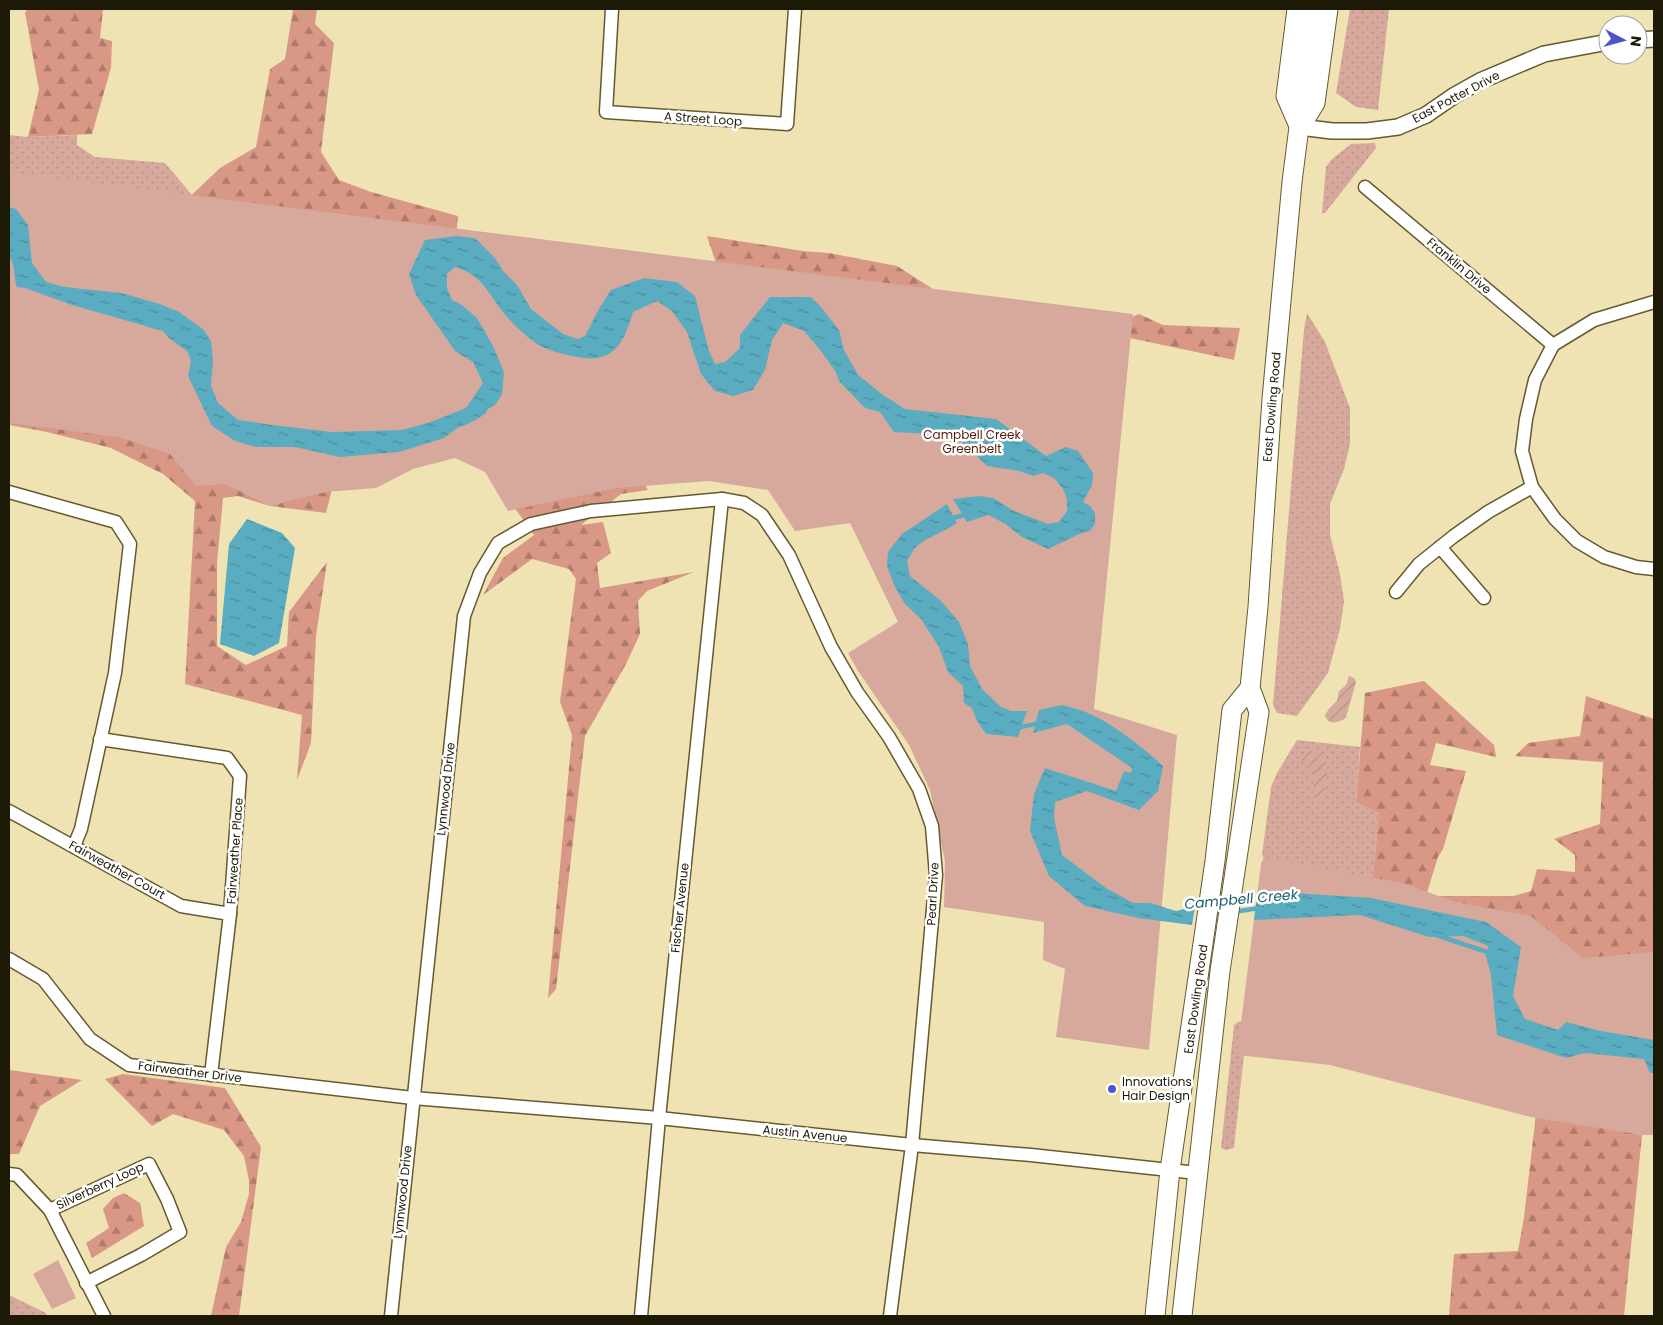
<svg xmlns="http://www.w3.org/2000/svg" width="1663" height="1325" font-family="Poppins,sans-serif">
<defs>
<pattern id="grass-dots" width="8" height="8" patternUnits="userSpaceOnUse" patternTransform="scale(1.25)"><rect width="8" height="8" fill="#d7a99d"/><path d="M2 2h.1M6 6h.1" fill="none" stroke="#b89186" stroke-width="1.8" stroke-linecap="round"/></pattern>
<pattern id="forest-firs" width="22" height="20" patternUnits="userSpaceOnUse" patternTransform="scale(1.25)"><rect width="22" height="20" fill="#d99785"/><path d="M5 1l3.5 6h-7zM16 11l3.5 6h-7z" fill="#af7a6b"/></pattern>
<pattern id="garden-furrows" width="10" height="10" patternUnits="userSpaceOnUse" patternTransform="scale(1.25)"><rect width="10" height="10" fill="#d7a99d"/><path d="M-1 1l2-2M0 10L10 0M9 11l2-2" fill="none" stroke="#b89186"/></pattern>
<pattern id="water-ripples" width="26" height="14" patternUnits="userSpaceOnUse" patternTransform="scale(1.25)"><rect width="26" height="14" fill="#5aacc0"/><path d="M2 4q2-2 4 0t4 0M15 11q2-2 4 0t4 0" fill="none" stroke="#4a8b9a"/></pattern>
</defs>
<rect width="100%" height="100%" fill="#efe3b4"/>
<g fill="url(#grass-dots)">
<path d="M1350,9H1389L1378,110L1356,107L1336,93Z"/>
<path d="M9,135L28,137L77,135V145L95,157L165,163L192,195L9,207Z"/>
<path d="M1375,143L1376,148L1325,213H1322L1326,167L1331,160L1351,144Z"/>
<path d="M1307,313L1325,342L1350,408V444L1344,469L1330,504V535L1340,574L1344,601L1340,629L1328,673L1297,716L1277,713L1273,705L1304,329Z"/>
<path d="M1297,740L1360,747L1356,802L1379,813L1371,898L1261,864L1264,858L1262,855L1271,787L1277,773Z"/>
<path d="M1242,1021L1247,1026L1234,1148L1226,1150L1221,1148L1234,1025L1238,1022Z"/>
<path d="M9,1295L46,1313L47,1316H9Z"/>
</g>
<g fill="url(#forest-firs)">
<path d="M28,9H103L100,38L112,41L111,68L92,134L28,137L39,90L25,12Z"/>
<path d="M293,9H317L315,24L334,43L321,152L339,180L371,192L458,216L456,236L175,211L220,168L256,147L270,69L285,59Z"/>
<path d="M707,236L803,251L829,253L897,266L933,289L1101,330L1139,314L1163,325L1240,328L1234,360L1125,337L740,335Z"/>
<path d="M9,367L340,457L326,513L270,506L238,496L223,498L217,563V646L246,665L287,646L289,612L327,562L316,636L311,743L297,780L302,715L185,684L195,501L163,474L111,448L47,432L9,425Z"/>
<path d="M590,398L648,490L621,494L581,525L603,522L611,553L597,563L600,588L694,572L647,591L638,601L640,634L626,664L585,736L556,989L548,998L572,735L560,702L576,579L569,569L532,559L483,595L503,558L534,535L509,500Z"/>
<path d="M1424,681L1494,745L1496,757L1436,743L1430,765L1466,771L1443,849L1438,857L1426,896H1513L1531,891L1537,869L1575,872V855L1554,839L1600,824L1603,762L1515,756L1528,743L1580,736L1586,696L1654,719V1040L1371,898L1379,813L1356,802L1365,693Z"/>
<path d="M9,1070L82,1080L40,1106L19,1154H9Z"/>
<path d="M123,1074L225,1088L261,1147L239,1316H211L226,1247L241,1222L249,1194V1181L244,1156L224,1130L173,1114L152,1126L105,1079Z"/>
<path d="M1536,1114L1642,1135L1624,1316H1449L1454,1254L1518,1251L1524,1217Z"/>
<path d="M124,1193L140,1203L144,1226L92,1258L86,1243L109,1228L103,1209L113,1198Z"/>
</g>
<g fill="#d7a99d">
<path d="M9,172L1133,314L1094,709L1177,735L1149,1050L1056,1037L1065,969L1043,960L1044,922L944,907L945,861L930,790L909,745L858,671L848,653L898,622L850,523L795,531L768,490L709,481L617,488L508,511L485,472L455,458L413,469L376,488L326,492L270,506L225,484L196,486L170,454L119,437L9,423Z"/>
<path d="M1264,857L1403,883L1455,902L1531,916L1583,958L1654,952V1135H1642L1531,1117L1330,1065L1237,1055L1261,864Z"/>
<path d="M58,1260L76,1298L52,1309L33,1274Z"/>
</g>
<g fill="url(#garden-furrows)">
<path d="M1349,676L1354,678L1356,682L1346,717C1340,723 1328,726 1325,715L1329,709L1337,701L1339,691L1346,685Z"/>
<path d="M1311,751C1314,751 1317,752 1319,753C1332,761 1326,785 1323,796L1318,799L1313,797C1311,788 1319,777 1311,768C1307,764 1304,765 1302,760L1304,752Z"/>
</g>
<g fill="url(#water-ripples)">
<path d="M9,207L16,209L28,225L32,263L46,282L65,287L121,293L160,304L179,312L204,330L211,341L213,361L211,386L218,403L238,420L273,425L332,432L402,430L428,423L466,408L483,383L473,362L455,351L416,295L409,274L425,240L456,236L475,238L495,258L503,271L517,285L531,309L563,334L578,339L585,336L600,307L611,290L644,278L677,282L695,296L709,351L715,364L725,362L740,348V335L770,297H811L821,307L839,330L844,350L858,375L883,395L905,409L996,419L1046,456L1066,447L1078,451L1093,473L1092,485L1083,502L1090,506L1095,513V524L1090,531L1079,534L1048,549L1022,537L1004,523L988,515L967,522L953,499L979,496L993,498L1014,511L1048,524L1059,522L1067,511V499L1063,489L1054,478L1043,473L1033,476L1019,471L987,466L965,444L949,435L894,432L880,412L865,408L839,381L836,372L821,351L804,331L783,323L772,340L765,370L753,390L733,396L715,391L701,374L687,332L672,311L657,301L633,312C625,339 616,362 583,358C570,356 557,353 545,348C532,343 510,322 502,311C493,299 483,280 469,273C465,270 460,269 455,267L447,274V288L452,300L462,305L477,318L493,346L504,372L502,394L496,404L488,409L485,414L470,423L457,428L444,438L399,452L340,457L295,447H256L235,441L212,426L188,376L191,362L188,352L169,338L163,331L72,305L25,288L17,287C13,277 16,265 9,257Z"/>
<path d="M947,504L957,523C946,531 925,538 916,547C912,551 910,557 907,561L910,576L941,601L959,622L968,644L970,666L982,689L1001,707L1011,711H1027L1018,737L986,734L977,721L972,708L964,703L963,686L948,672L939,647L921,619L905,604L895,587L887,566L888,552L902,534Z"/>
<path d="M247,519L282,533L295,548L279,643L254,656L220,644L229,544Z"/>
<path d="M1062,705C1070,707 1079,709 1088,713C1112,723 1144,748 1163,766L1158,791L1139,810L1087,791L1055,802L1054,818L1062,855L1106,888L1133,903H1150L1176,911L1195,906L1192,925L1138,918L1085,906L1049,876L1030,831L1034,794L1045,768L1116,791L1124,771L1131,773L1132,768L1067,724L1033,733L1039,710Z"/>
<path d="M1280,892L1371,898L1486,922L1521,947L1513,996L1525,1019L1558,1030L1566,1022L1601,1031L1654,1040V1073H1650L1644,1059L1585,1053L1566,1058L1497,1035L1488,946L1463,936L1429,937L1360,915L1254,920L1257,896Z"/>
</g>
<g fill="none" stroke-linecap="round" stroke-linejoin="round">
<g stroke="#5aacc0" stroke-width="4.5">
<path d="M950,519L967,514"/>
<path d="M1016,728L1040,723"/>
<path d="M1233,912L1260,908"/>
<path d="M1436,935L1487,952L1492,970"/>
</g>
<g stroke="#655a2f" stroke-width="15">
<g id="minor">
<path d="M612,9L606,112L787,124L795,9"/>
<path d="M1365,187L1553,345"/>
<path d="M1553,345L1535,380L1526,419L1522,451L1532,487L1555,519L1577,541L1604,557L1636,567L1654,569"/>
<path d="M1553,345L1594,320L1654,302"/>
<path d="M9,492L116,522L130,544L115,673L81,829L74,846"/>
<path d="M1440,547L1484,598"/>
<path d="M1396,592L1419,564L1454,536L1488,512L1532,487"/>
<path d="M100,739L227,758L240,776L230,914L211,1075"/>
<path d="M9,811L181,906L230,914"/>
<path d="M9,959L43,979L90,1039L129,1065L413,1098L659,1118L912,1145L1031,1155L1197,1173"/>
<path d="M9,1174L17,1175L50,1210L104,1316"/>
<path d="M50,1210L149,1164L167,1199L180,1232L141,1255L86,1283"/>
<path d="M391,1316L464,616L480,573L498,543L531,524L591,511L722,499L744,503L762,515L789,555L831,647L857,692L889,737L919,789L932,826L936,875L912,1145L890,1316"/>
<path d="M641,1316L659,1118L722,499"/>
</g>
</g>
<g stroke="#655a2f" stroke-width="18">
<g id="tertiary">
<path d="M1638,40L1654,39"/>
<path d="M1300,127L1332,131H1367L1398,127L1426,115L1455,95L1480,81L1544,54L1608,42"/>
</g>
</g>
<g stroke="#655a2f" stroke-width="21">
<g id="primary">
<path d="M1297,9L1286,96L1299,126"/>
<path d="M1302,124L1315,103L1328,9"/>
<path d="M1155,1316L1170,1170L1215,861L1232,710L1250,688"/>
<path d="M1182,1316L1220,971L1259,712L1250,688L1258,607L1272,399L1292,182L1314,9"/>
</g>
</g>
<use href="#minor" stroke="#fff" stroke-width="12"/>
<use href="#tertiary" stroke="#fff" stroke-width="15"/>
<use href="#primary" stroke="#fff" stroke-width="19"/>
</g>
<circle fill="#4d53c9" stroke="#fff" stroke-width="2" cx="1112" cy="1089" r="5"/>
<g text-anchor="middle" stroke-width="5" stroke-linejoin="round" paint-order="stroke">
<g font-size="12" fill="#1d1907" stroke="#fff">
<text transform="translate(1456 97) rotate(-28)" y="4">East Potter Drive</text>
<text transform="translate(703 119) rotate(4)" y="4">A Street Loop</text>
<text transform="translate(1459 266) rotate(40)" y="4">Franklin Drive</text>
<text transform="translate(1272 407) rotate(-85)" y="4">East Dowling Road</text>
<text transform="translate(446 789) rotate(-84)" y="4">Lynnwood Drive</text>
<text transform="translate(235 851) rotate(-86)" y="4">Fairweather Place</text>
<text transform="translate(117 870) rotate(29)" y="4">Fairweather Court</text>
<text transform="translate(933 894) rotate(-87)" y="4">Pearl Drive</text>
<text transform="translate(680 908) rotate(-84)" y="4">Fischer Avenue</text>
<text transform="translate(1196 999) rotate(-82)" y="4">East Dowling Road</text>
<text transform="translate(190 1072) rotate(7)" y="4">Fairweather Drive</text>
<text transform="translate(805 1134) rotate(6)" y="4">Austin Avenue</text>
<text transform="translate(100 1186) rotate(-25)" y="4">Silverberry Loop</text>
<text transform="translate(403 1192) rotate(-84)" y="4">Lynnwood Drive</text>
</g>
<g font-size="12" fill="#55190a" stroke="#fff">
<text x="972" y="439">Campbell Creek<tspan x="972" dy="14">Greenbelt</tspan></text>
</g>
<g font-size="12" fill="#1d1907" stroke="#fff" text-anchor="start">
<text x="1122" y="1086">Innovations<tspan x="1122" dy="14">Hair Design</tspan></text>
</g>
<g font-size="14" font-style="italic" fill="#1d606f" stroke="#fff">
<text transform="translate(1241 899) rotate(-5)" y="5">Campbell Creek</text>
</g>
</g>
<rect width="1663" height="1325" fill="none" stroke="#1d1907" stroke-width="20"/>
<g transform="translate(1623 40) rotate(96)"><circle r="24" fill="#ffffff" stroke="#a5a39c"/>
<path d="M0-4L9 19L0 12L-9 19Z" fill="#4d53c9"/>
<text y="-8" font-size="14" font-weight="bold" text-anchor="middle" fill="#1d1907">N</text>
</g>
</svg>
